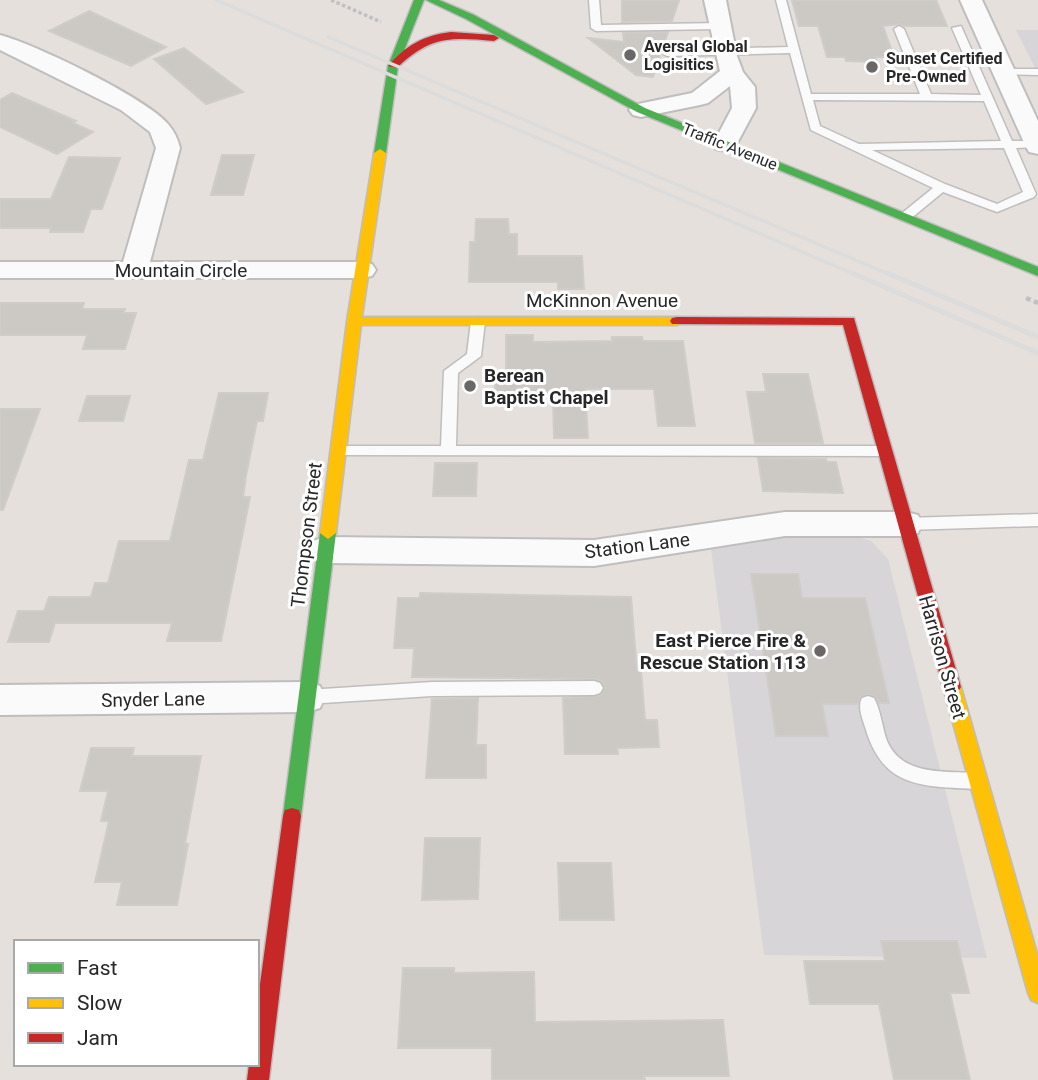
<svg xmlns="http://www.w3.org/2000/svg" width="1038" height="1080" font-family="Roboto,sans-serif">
<rect width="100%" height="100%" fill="#e5e0dc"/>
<g fill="#d8d5d8">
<path d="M1016,30H1038V74Z"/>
<path d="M807,535L859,537L871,541L888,559L987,958L764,955L711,549Z"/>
</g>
<g fill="#ccc9c5" stroke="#d0ccc9" stroke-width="2">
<path d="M622,0H679L672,21L622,22Z"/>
<path d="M792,0H936L947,26H905L900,24L883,26L894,57H875L877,62L846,61L845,57H827L818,26H799Z"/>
<path d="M89,11L166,47L131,66L49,31Z"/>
<path d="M668,32L653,77L636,75L588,38L624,42L623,33Z"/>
<path d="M184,48L223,77L243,92L206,104L154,59Z"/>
<path d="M12,93L76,121L73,123L93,132L57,154L0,127V100Z"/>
<path d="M222,155H254L243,195H211Z"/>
<path d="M69,157L120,158L102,209H91L83,232H50L51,228H0V199H51Z"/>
<path d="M476,219H508L509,234H517V256H582L584,289H558V282H469L470,242H475Z"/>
<path d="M0,303H84L82,309H125L123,313H136L125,349H83L87,335H0Z"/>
<path d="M506,335H533V342L612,341V337H642L643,341H683L695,426H658L654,389H585L588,438H554L553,395H495V371H506Z"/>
<path d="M763,374H808L823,443H755L747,392H766Z"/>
<path d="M219,393H268L263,421H257L246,476L243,497H250L221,641H167L172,623H55L49,642H8L18,611H44L49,597H91L95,583H108L119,541H170L189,460H203Z"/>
<path d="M87,396H130L123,421H79Z"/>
<path d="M0,409H40L3,510H0Z"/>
<path d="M758,458L826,459L827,462H836L843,493L763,491Z"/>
<path d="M435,463H477L476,496H433Z"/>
<path d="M751,574H798L802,598H865L889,703H879L875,696L867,694L860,697L858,704H822L828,736H776Z"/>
<path d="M420,593L631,597L637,671H641L645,720H657L659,747L617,748L618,754H565L563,698L601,695L605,687L601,681L595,679L412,677L414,648H394L398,598H420Z"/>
<path d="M478,698L476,745H486V778H426L432,699Z"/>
<path d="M91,748H134L132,756H201L185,844H188L177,905H117L122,882H95L109,821H101L108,791H80Z"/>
<path d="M425,838H480L478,899L422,900Z"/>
<path d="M558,863H611L614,920H560Z"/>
<path d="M881,941H957L969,993H950L970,1080H894L879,1004H810L804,961H885Z"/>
<path d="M403,968H454V973L534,972L535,1022L723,1020L729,1076H644L645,1080H492V1048H398Z"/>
</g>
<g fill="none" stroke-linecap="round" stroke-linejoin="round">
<g stroke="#bfbdbd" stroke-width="3">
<g id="lane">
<path d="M589,0H599L601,25L720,23L725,26L720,29L596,31L591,28Z"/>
<path d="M776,0H786L811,94H920L894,29L899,26L904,29L931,94L981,95L952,28L961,26L1012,141H1038V147L1016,148L1036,194L1034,197L997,212L943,192L909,220H901V214L933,188L811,130L790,53L667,56L662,53L667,50L788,47ZM813,100L984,101L1001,141L859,144L820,126ZM1004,148L1023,192L997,204L945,184L872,150Z"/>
<path d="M1004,69H1038V75L1000,74V70Z"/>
<path d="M478,317L485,321L481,356L458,373L456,446H885L892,451L885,456L333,455L331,451L333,447L338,446H441L444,371L467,354L471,321Z"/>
<path d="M1038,514V526L906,530L898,524L906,518Z"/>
<path d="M594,681L600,683L603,688L600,693L594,695L432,696L307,704L301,702L298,697L301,692L307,690L432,682Z"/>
<path d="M868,696L874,698C881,711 882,727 887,741C902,776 944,771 976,773L982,775L985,781L982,787L976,789C923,786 884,789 866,730C863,720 857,707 862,698Z"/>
</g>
</g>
<g stroke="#bfbdbd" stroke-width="4">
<g id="street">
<path d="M704,0H726L737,56L743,72L755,87L756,108L734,149L725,151L716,149L713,144L732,108L730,86L708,103L700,105L641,117L633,115L629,110L633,105L692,93L720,71Z"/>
<path d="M960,0H982L1038,121V154L1029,152L1026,147Z"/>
<path d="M0,35C35,44 146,98 168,124C174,131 178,139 180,148L150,262H362L372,264L376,270L372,276L362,278H0V262H123L156,148L150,132L121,110L0,50Z"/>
<path d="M785,512H906L918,515L922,524L918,533L906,536H785L594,566L325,563L313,559L308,550L313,541L325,537L594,540Z"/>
<path d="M307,682L320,686L325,697L320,708L307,712L0,715V685Z"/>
</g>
</g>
<g stroke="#bfbdbd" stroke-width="3">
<g id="fast">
<path d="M414,0H424L398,66L386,153L380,157L374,153L388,66Z"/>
<path d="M426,0H439L474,15L645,108L1038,267V276L637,112L466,19Z"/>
<path d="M328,527L336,533L301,816L299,822L292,824L285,822L283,816L320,533Z"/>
</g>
</g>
<g stroke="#bfbdbd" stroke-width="3">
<g id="slow">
<path d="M380,149L386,153L362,317H677L684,321L677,325H361L336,533L328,539L320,533L347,321L374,153Z"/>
<path d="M952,680L958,682L961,687L1038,957V1003L1031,1000L1028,993L943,687L946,682Z"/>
</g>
</g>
<g stroke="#bfbdbd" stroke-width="3">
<g id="jam">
<path d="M451,32L494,35L499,38L494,41C450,37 430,36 397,68L388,66C405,46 424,35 451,32Z"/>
<path d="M677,317L854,318L961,687L958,692L952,694L946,692L943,687L843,325L672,324L670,321L672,318Z"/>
<path d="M292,808L299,810L301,816L269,1080H247L249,1064H257V1006L283,816L285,810Z"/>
</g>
</g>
<path stroke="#c1c0c0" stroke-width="3.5" stroke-dasharray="3.5 2.5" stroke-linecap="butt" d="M331,0L381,22"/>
<path stroke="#c1c0c0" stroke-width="4.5" stroke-dasharray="5 3.5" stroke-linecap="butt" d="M1026,298L1038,303"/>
<use href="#lane" fill="#fbfafa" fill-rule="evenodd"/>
<use href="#street" fill="#fbfafa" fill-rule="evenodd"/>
<use href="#fast" fill="#4caf50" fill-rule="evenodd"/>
<use href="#slow" fill="#ffc107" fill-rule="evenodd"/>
<use href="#jam" fill="#c62828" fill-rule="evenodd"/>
<g stroke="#dcdcdc" stroke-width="3.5">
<path d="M216,0L856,275"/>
<path d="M328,37L891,275"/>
</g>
<g stroke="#dcdcdc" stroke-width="5">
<path d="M852,273L1038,353"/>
<path d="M887,273L1038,337"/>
</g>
</g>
<g fill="#6a6866" stroke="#fff" stroke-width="2.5">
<circle cx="630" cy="55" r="7"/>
<circle cx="872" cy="67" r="7"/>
<circle cx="470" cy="386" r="7"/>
<circle cx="820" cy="651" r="7"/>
</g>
<g text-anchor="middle" stroke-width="6" stroke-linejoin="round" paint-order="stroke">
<g font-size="16" font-weight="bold" fill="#272727" stroke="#fff" text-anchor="start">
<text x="644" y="52">Aversal Global<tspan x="644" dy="18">Logisitics</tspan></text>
<text x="886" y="64">Sunset Certified<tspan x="886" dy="18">Pre-Owned</tspan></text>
</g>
<g font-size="16" fill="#272727" stroke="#fff">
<text transform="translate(730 146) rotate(22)" y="6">Traffic Avenue</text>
</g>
<g font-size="19" fill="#272727" stroke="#fff">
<text x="181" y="277">Mountain Circle</text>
<text x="602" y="307">McKinnon Avenue</text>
<text transform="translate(306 535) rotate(-83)" y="7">Thompson Street</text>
<text transform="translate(637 545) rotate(-7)" y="7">Station Lane</text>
<text transform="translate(943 657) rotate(74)" y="7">Harrison Street</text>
<text transform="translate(153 699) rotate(-1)" y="7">Snyder Lane</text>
</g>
<g font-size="19" font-weight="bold" fill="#272727" stroke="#fff" text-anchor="start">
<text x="484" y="382">Berean<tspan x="484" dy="22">Baptist Chapel</tspan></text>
<text x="806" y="647" text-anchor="end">East Pierce Fire &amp;<tspan x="806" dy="22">Rescue Station 113</tspan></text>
</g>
</g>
<rect x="14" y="940" width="245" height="126" fill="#ffffff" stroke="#a9a9a9" stroke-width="2"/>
<rect x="28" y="963" width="35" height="10" fill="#4caf50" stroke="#a9a9a9" stroke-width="2"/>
<text x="77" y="975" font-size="21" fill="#272727">Fast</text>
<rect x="28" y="998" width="35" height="10" fill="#ffc107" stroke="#a9a9a9" stroke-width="2"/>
<text x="77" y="1010" font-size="21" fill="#272727">Slow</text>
<rect x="28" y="1033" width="35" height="10" fill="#c62828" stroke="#a9a9a9" stroke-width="2"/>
<text x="77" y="1045" font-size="21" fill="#272727">Jam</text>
</svg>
